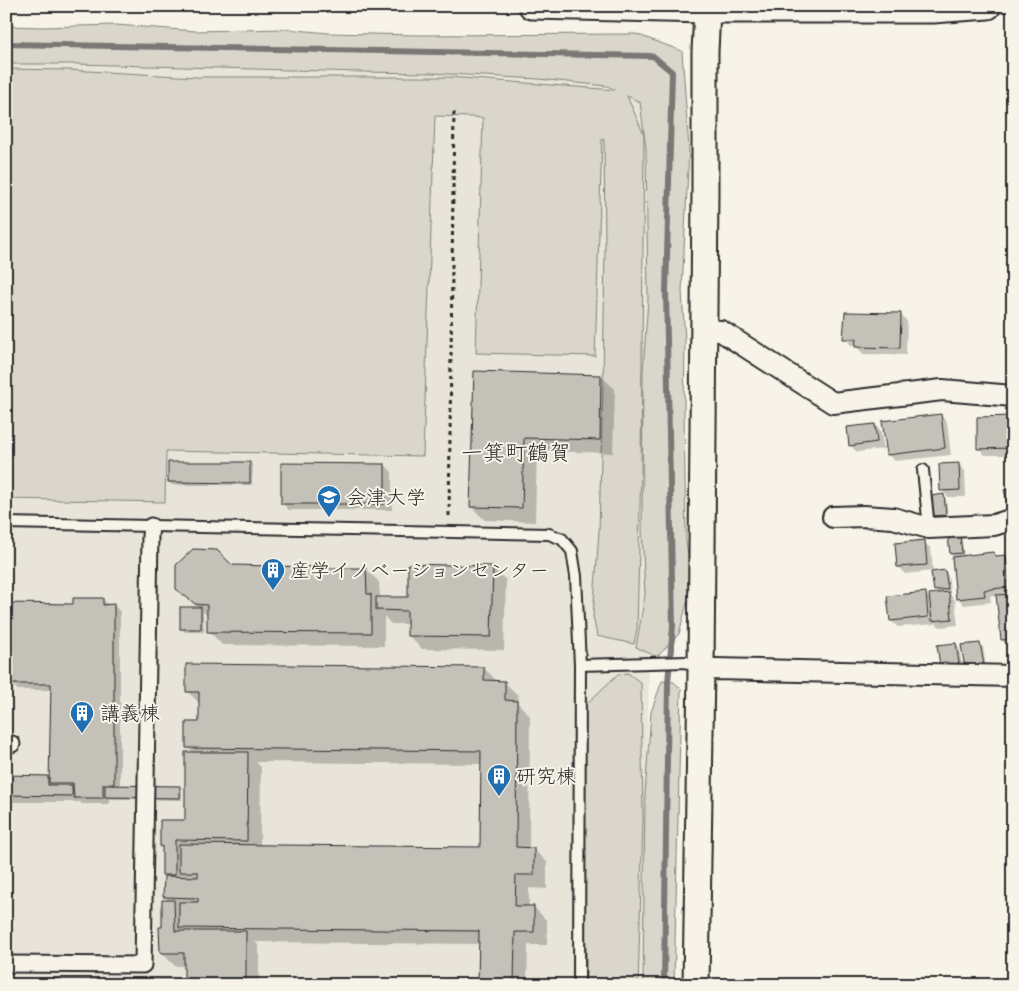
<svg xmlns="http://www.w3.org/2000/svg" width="1019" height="991" font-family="Caveat,'Klee One',sans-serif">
<rect width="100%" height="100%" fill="#f7f3e8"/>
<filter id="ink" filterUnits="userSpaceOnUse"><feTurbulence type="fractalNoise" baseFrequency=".02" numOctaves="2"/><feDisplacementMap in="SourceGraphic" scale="10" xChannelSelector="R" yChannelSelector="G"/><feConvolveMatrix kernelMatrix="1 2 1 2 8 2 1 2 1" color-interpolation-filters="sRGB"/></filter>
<g filter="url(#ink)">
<path fill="#e8e4da" d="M6,35L660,52L643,985H6Z"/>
<g fill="#dad6cc" stroke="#82807c">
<path d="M116,25L196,31L286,29L328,33L417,35L636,34L682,51L689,149L682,291L685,341L684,408L686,541L692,583L679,634L657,657L636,647L645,595L642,530L643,372L648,299L646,149L640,102L627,96L644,135L641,467L637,629L634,644L597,636L593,616L599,531L603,386L605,246L604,140L602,139L595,356L476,353L483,118L473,117L435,116L423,456L166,451L165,502L6,499V69L70,70L196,77H449L615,90L607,86L538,79L432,73L360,72L77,64H6V26L42,27Z"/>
<path d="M628,673L641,683L643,822L638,985H586V948L579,792L580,710L618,674Z"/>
<path d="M662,681L674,682L681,689L674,985H643L645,794L651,712Z"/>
</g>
<g fill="#0003" fill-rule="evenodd">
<path d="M900,314L907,321L906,355L863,354L857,347V345H851L845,338Z"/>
<path d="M475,372L601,376L615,389L613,453L537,451L535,522L485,520L471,507Z"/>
<path d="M940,415L947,422L951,455L895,461L888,455Z"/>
<path d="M1013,417V455H985L979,448Z"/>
<path d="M875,425L881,432L884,449L857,452L850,445Z"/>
<path d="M250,464L253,467L252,485H172L169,482Z"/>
<path d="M958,464L965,471L966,497H948L942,490Z"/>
<path d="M385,465L392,472V510H289L282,503Z"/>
<path d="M943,496L946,499L948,517L937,519L934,516Z"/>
<path d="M959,537L962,540L964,556H1005L1012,563L1013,594H1010L1013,597V646L1009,647L1002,640L997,595L990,596L991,602L964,605L958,598L955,557L951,554Z"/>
<path d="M924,542L931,549L933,573L945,572L948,575L950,592H947L955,600L958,625L940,627L934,622L935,624L898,627L891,621L925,594L931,599L939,594L935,590L932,571L905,574L898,567Z"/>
<path d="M231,566L330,569H366L379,582L380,598L409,599L492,567L506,580L504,650L422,649L408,635V624H391L384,616V646L222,645L209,631L208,616L203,612L204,632H185L182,629L199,608L177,588Z"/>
<path d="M102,599L109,605H114L120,612V787L179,788L182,791V800L109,799V804H82L80,802H9V850H6V777H48L51,780L52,690H18L11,684V661H6V605H74Z"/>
<path d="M956,644L959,647L962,666L944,668Z"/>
<path d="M980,644L983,647L986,668L969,670Z"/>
<path d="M484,668L498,682H504L518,695V703L530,716L529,849H533L547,862V889L529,888V907H534L547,921V945H528L527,985H480V944L255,942L259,946V985H44L145,981L148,984L182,981L186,984L185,966H175L161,952L164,928L169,901L165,897L167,878L163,874V848L161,846L187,821L193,753L187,747L200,723V704L187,691ZM256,762L483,764L482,848L260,846L261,767Z"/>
</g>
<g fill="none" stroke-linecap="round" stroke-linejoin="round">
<path stroke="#7a7874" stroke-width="6" d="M6,44L653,56L672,72L666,292L673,626L668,682L664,985"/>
</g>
<g fill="#c4c1b9" stroke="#2b2b2b">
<path d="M845,312L901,313L900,348L855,347L856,339H843Z"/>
<path d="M474,371L601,375L600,440L524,438L522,508L470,507Z"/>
<path d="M941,414L945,448L887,455L882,421Z"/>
<path d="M1013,416V448L977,449V417Z"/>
<path d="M875,424L877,442L849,446L847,427Z"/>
<path d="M168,462H250V483L168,482Z"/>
<path d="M281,463L385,464V504H281Z"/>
<path d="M959,463L960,490L940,491L939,464Z"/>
<path d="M1013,487V513H1011L1004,490Z"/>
<path d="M944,494L946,515L933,516L931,496Z"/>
<path d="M960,536L962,553L950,554L948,537Z"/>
<path d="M925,540L927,565L897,567L895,543Z"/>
<path d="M193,549L217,550L232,565L312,567L316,563L325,564L330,568H366L367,594H371V633L207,632V605L195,604L176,589V565Z"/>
<path d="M993,552L996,556L1006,555L1009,587L984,590L985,596L956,599L952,557Z"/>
<path d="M408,564L493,566L491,637L407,636V611L376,610V597H408Z"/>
<path d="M945,570L948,589L934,591L931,572Z"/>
<path d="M926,592L928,617L890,621L887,596Z"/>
<path d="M949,592L952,619L932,621L929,594Z"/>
<path d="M1012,594L1013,639L1001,640L996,595Z"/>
<path d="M73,598H103V605L114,604V784H103V798H74L73,783H49L51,684H9L10,655H6V603L73,604Z"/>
<rect x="180" y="607" width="21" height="22"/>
<path d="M956,643L959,663L940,666L937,645Z"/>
<path d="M980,643L984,665L965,668L961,645Z"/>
<path d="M186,664L484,667V680L505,681V700L517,701L516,847L534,848V875H516L515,906H534V932H515L514,985H478L479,931L179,928V902H198V898L163,897L164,876L198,877V872H179V844L480,847L481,751L186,748V722H199V692H186Z"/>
<path d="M185,752H248L247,841L175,840V875H162V846L160,847V820H185Z"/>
<path d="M6,775L48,776V785H72V796L6,795Z"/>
<path d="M105,785L180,786V798L105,797Z"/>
<path d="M162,900H174L175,931H246V985H184V953H160L159,927H162Z"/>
<path d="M43,979L146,980V985H43Z"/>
<path d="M183,979V985H147L146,980Z"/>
</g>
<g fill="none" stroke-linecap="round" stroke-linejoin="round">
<g stroke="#2b2b2b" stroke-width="14">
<g id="service">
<path d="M923,470L929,528"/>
<path d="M6,523L549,534L562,539L572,551L576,576L580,665L579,985"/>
<path d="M580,665L686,662L699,669"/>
</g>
</g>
<g stroke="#2b2b2b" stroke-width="19">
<g id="pedestrian">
<path d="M6,744H12"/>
<path d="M6,964L143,965L150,536L151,526"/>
</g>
</g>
<g stroke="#2b2b2b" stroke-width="24">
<g id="minor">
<path d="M703,330L721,331L833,403L942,390L1013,396"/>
<path d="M833,517L864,516L893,518L929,528L994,525L1013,519"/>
<path d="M701,670L716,669L1013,676"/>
</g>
</g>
<g stroke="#2b2b2b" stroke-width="29">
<g id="tertiary">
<path d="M532,6L707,10H933L988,6"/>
<path d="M696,985L701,670L705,191V52L707,10"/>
</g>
</g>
<path stroke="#2b2b2b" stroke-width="3" stroke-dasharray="4 4" stroke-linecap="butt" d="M449,516L454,109"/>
<use href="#service" stroke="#f7f3e8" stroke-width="10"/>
<use href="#pedestrian" stroke="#f7f3e8" stroke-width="15"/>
<use href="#minor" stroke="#f7f3e8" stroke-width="20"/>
<use href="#tertiary" stroke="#f7f3e8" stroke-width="25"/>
</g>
</g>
<defs>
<g id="university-pin" transform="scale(1.25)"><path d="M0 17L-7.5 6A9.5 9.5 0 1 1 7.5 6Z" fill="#1f6fb2" stroke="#f7f3e8"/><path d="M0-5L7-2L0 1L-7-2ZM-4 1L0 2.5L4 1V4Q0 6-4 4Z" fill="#fff"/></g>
<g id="building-pin" transform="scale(1.25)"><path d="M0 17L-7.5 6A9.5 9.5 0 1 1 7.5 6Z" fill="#1f6fb2" stroke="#f7f3e8"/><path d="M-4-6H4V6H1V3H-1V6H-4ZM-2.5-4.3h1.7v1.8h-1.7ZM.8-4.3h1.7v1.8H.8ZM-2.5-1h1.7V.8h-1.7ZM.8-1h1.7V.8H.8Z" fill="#fff"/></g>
</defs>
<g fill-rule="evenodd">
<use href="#university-pin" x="329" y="497"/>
<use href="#building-pin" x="273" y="570"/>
<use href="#building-pin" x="82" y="713"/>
<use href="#building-pin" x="499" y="776"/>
</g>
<g text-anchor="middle" stroke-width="4" stroke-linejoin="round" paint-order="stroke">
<g font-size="20" fill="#2b2b2b" stroke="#f7f3e8" text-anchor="start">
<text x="346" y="504">会津大学</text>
<text x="290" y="577">産学イノベーションセンター</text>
<text x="100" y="720">講義棟</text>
<text x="516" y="783">研究棟</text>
</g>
<g font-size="22" fill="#2b2b2b" stroke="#f7f3e8">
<text x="516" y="460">一箕町鶴賀</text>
</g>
</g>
<rect width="1019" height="991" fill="none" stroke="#f7f3e8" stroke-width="25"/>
<rect x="12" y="12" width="994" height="966" fill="none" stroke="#2b2b2b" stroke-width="2" filter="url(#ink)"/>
</svg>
